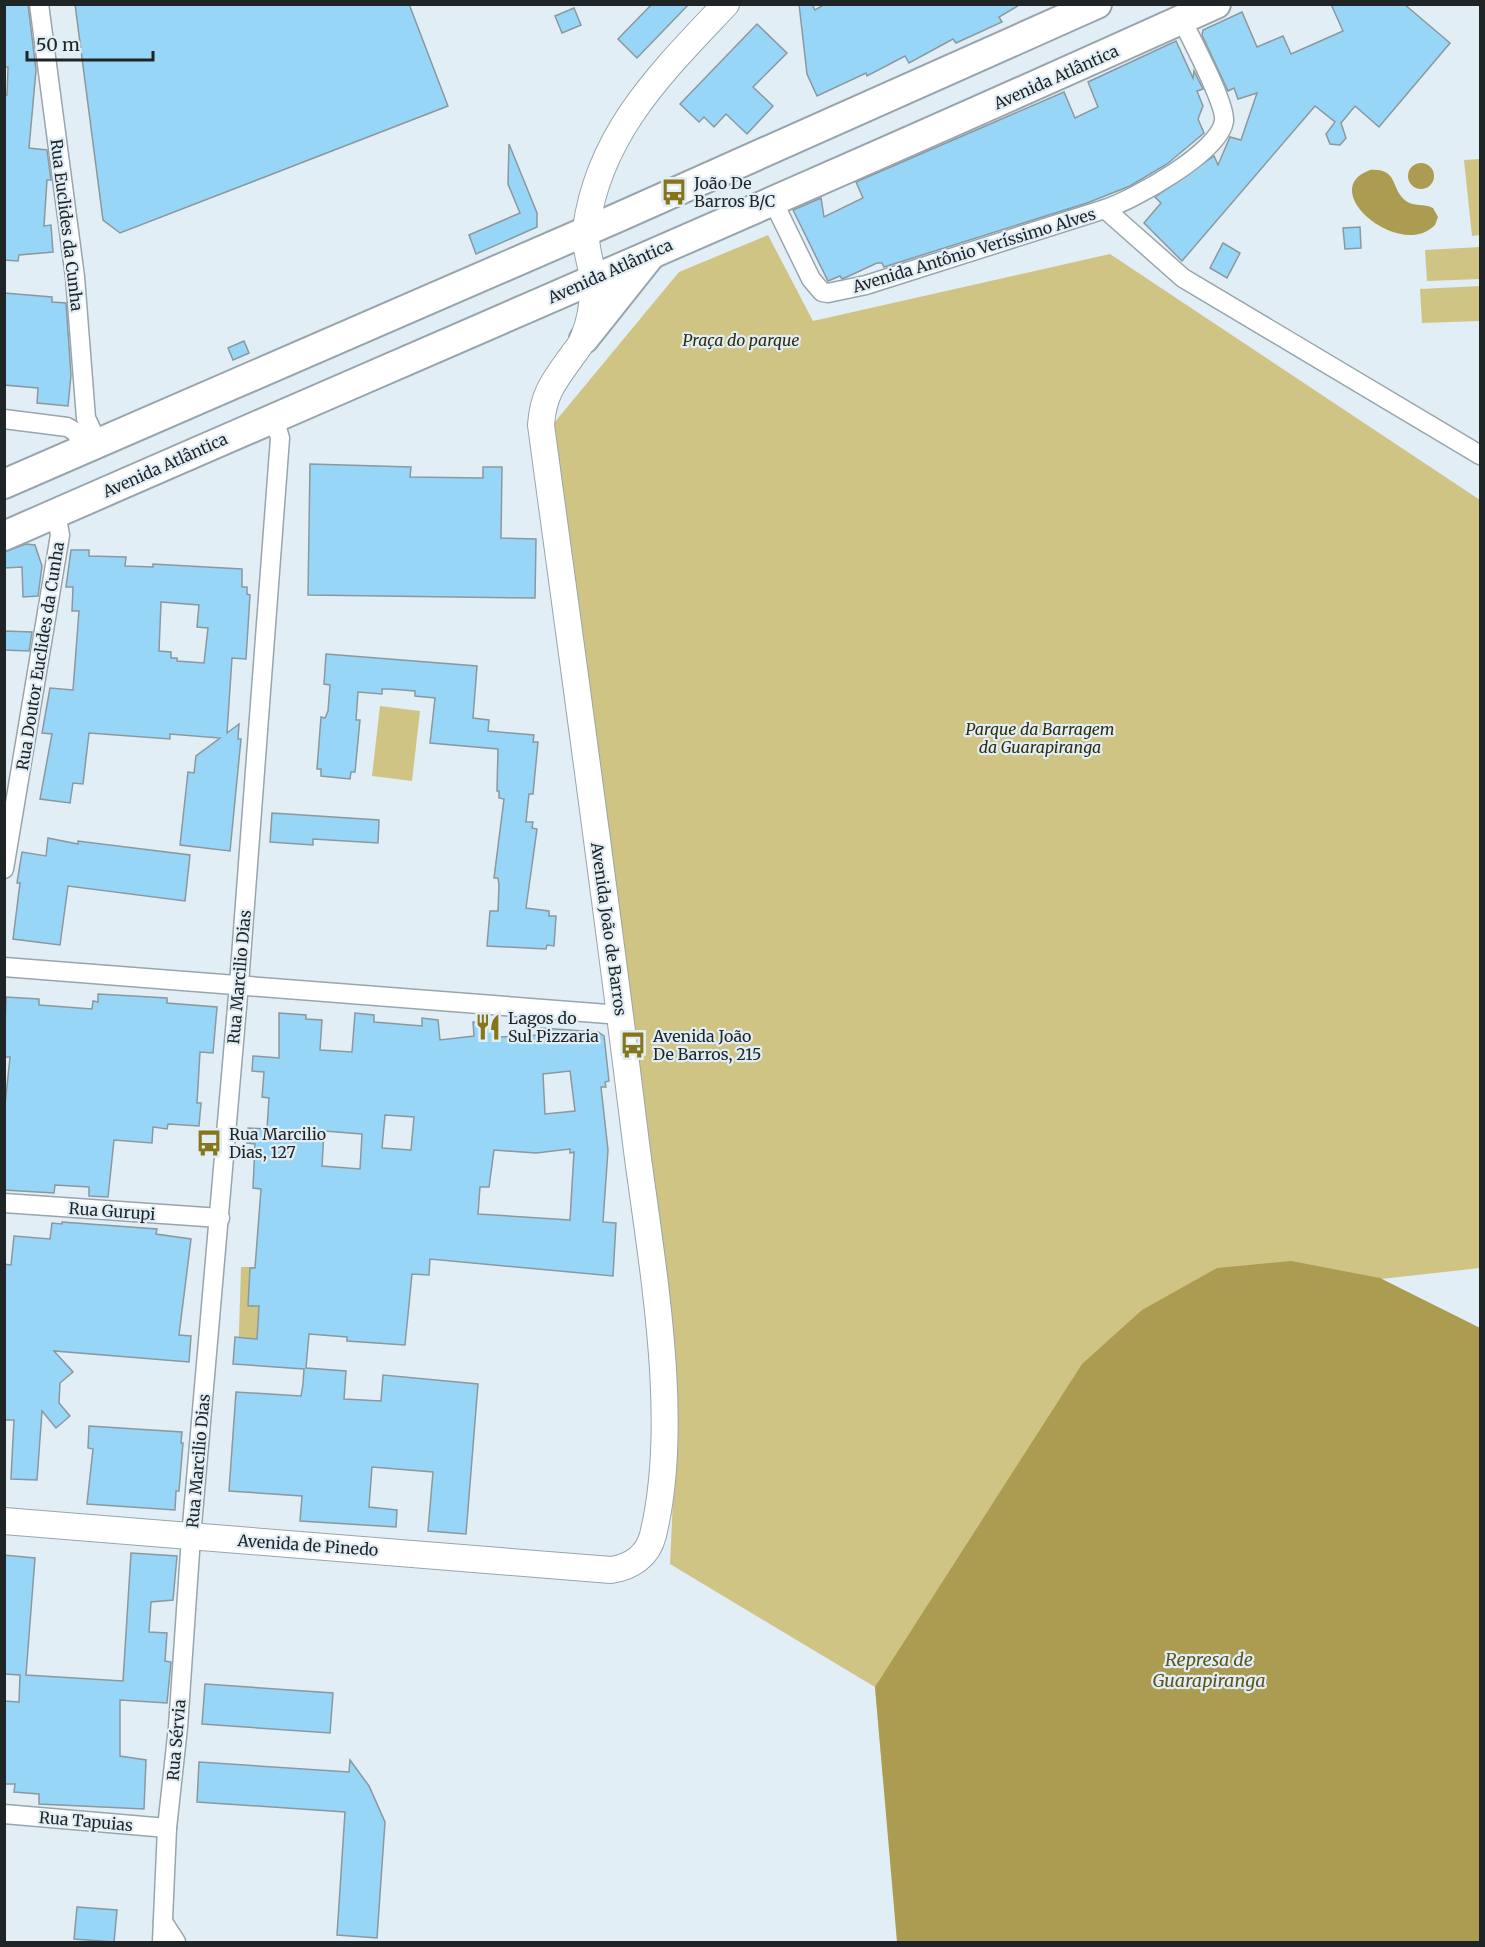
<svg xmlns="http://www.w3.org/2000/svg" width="1485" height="1947" font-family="Merriweather,serif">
<rect width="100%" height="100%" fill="#e1eef5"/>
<g fill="#d0c485">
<path d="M1480,159V235L1472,236L1464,160Z"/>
<path d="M768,235L813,321L1110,254L1480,500V1268L1381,1279L1480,1328L883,1777L875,1687L670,1564L677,1412L664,1287L636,1036L554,423L679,272Z"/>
<path d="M1480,247V279L1427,281L1425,250Z"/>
<path d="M1480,286V321L1422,323L1420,289Z"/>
<path d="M380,706L420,711L412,781L372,776Z"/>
<path d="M241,1267H262L271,1364H238Z"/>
</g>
<g fill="#ab9c52">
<circle cx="1421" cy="176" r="13"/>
<path d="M1370,170C1399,168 1390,189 1406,201C1414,207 1424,203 1433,208L1438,217L1435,225C1400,261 1315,190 1370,170Z"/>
<path d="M1291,1261L1380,1278L1480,1328V1942H897L875,1687L1082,1364L1142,1310L1217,1268Z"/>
</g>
<g fill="#98d6f7" stroke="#8b989e" stroke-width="1.5" fill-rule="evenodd">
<path d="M4,4H28L36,70L29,148L47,150L51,180H47L44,226L51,225L53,252L19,255L18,261L4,260V95H7L8,67H4Z"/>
<path d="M75,4H409L448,106L120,233L103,220Z"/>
<path d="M652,4H689L637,58L618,39Z"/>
<path d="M799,4H812L815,10L825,4H1021L999,17L1002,22L956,43L953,39L909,63L905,56L867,76L866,73L817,96L807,74Z"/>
<path d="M1331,4H1404L1450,43L1379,127L1355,106L1341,123L1346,138L1340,145L1330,144L1326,134L1335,122L1315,106L1182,261L1144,223L1161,203L1155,197L1214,156L1218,165L1230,137L1241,140L1257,93L1238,99L1234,88L1228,91L1202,35L1203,30L1242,12L1257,47L1283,36L1291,54L1343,31Z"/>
<path d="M574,8L581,25L562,33L555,16Z"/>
<path d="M757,24L787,53L753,87L773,106L747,134L726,114L714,127L704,117L699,122L680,104Z"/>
<path d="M1176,41L1193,78L1194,71L1203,89L1197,91L1203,106L1198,119L1204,133L1167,164L1130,186L1087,203L884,267L882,263H877L849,276L842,279L840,276L828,281L793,210L821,198L824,217L863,198L856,182L1064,92L1075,118L1098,107L1088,82Z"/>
<path d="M509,144L537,213V227L476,254L469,235L520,213L508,184Z"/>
<path d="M1360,227L1361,248L1345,249L1343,228Z"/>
<path d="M1223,243L1240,253L1227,278L1210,268Z"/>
<path d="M4,293L52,297V302L66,303L71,375L68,406L37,403L38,388L4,385Z"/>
<path d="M244,341L249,353L233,360L228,348Z"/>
<path d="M310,464L411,467L410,477L483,478V467H502L501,538L536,539L535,598L308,595Z"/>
<path d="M26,544L35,545L42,566L38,596L23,597L22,567L4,568V552Z"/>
<path d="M71,550H89V556L126,557L125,566L153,567V564L242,569V587H247V594L250,595L246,659L232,658L227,733L239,724L238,739H241L230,851L180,845L188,772L194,773L196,756L220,738L170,734V739L89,733L83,784L73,783L70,803L40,799L52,734L42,733L50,688L73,690L79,611H72L73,587H66ZM161,602L199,605L197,627L208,628L204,663L177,661V658H171V652L159,651Z"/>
<path d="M4,631L32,632L29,651L4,650Z"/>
<path d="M326,654L477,666L473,718L489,720L488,731L534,735L533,742H538L533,794H529L526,822H533L532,828L537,829L526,908L549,911V916H556L554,946L547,945L546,949L487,946L490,911H498L499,885L498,878H494L504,799L499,798V791H497L498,749L430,743L435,698L415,696V691L389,689H382V694L358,692L356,720H360L355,772H351L350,779L321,776V769H317L321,717L325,718L328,711L330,685L324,684Z"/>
<path d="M272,813L379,820L378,843L313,839V845L270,842Z"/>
<path d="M48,838L78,844V841L190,855L185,901L68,886L60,945L13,939L20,883H17L22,852L46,856Z"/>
<path d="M98,994L167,998V1003L217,1007L213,1053L200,1052L197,1103H201L199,1126L168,1124L167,1129L153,1127L152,1143L114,1140L108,1197L89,1196V1187L55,1185L54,1193L4,1190V1115L10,1057H4L6,997L39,999V1005L92,1009L93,1001L98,1002Z"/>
<path d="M279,1013L306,1015V1019L322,1020L320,1050L352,1052L355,1013L374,1015V1022L422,1026V1018L438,1020L440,1040L474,1036L473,1022L497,1024L499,1037L541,1035V1028L598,1032L604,1036L609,1081L605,1082L606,1087H601L608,1150L603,1222L616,1223L613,1276L430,1259L429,1275L412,1274L405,1345L347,1341V1337L309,1334L306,1368L346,1371L344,1399L381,1401L383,1375L478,1384L466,1534L428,1531L433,1472L372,1467L369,1507L397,1510L396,1527L300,1521L302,1496L229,1491L236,1392L301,1396L303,1384L304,1369L233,1364L235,1337L257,1339L259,1306H248L250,1268H255L261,1189L253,1188L255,1144L247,1143L248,1128L267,1129L269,1098L262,1097L264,1072L252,1071L253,1056L279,1058ZM570,1071L575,1111L545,1114L543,1074ZM385,1115L414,1117L411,1150L382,1148ZM324,1131L362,1134L360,1169L322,1166ZM570,1149V1153L574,1152L570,1220L478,1214L480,1187H489L494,1150L536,1153Z"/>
<path d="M62,1222L157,1229L156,1234L191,1239L179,1335L191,1336L189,1362L54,1351L73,1372L60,1383L59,1403L70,1416L56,1428L42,1411L37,1480L11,1479L14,1420H4V1264L11,1265L14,1236L50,1239L52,1223L62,1224Z"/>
<path d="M89,1426L182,1432L181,1443H183L179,1491H176L175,1510L87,1504L93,1449L88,1448Z"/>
<path d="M131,1553L177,1556L173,1600L151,1602L149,1632L167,1633L165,1661L171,1662L167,1703L120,1700V1756L146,1760L144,1809L39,1804V1794L14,1792L15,1784H4V1701L19,1702L20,1675L4,1674V1555L35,1558L26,1675L123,1681Z"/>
<path d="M205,1684L333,1693L330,1733L202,1724Z"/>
<path d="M350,1760L369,1786L385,1822L377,1938L337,1935L345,1812L197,1802L199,1762L349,1772Z"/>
<path d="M77,1907L117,1910L114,1942L74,1939Z"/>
</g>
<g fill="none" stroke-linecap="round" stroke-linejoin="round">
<g stroke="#98a5ac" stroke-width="21">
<g id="street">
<path d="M39,4L75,277L86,418L98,444"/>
<path d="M772,199L811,279L822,292L828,293L866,285L1105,209L1183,278L1480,455"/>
<path d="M1105,209C1133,200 1220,152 1224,121C1226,104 1191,39 1182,20"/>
<path d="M4,419L67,427L76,432L84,450"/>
<path d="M4,869L60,535L56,513"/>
<path d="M4,967L621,1015"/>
<path d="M4,1203L220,1218"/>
<path d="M4,1814L167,1828"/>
<path d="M163,1922L176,1942"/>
<path d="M162,1942L167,1828L178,1727L191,1537L239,984L280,438L274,418"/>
</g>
</g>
<g stroke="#98a5ac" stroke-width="28">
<path id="secondary" d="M4,1521L611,1570C631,1567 648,1556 653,1535C682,1417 650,1256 635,1135C606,898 573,662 541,425C543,394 554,381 572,356C576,350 582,344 584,337C591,319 594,297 593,278C591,262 584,245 586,229C599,132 663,71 726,4"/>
</g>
<g stroke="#98a5ac" stroke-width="32">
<g id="primary">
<path d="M584,339L650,256"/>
<path d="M4,484L619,217L1097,4"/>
<path d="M4,536C408,359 814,186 1216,4"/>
</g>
</g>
<use href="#street" stroke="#fff" stroke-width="18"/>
<use href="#secondary" stroke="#fff" stroke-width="26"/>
<use href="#primary" stroke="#fff" stroke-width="28"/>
</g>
<defs>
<g id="bus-bare" transform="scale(2.07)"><path d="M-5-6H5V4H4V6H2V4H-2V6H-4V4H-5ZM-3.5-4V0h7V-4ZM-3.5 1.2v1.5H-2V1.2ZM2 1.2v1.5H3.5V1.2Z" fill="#867619" stroke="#e1eef5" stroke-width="2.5" paint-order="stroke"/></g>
<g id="restaurant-bare" transform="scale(2.07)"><path d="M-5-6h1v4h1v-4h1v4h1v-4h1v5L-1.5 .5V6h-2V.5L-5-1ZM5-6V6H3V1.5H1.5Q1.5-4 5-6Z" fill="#867619" stroke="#e1eef5" stroke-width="2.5" paint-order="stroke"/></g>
</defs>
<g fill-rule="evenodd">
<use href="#bus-bare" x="674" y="192"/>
<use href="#restaurant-bare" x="488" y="1027"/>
<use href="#bus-bare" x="633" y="1045"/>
<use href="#bus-bare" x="209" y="1143"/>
</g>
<g text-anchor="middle" stroke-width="4.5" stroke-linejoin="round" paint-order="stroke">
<g font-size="16" fill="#1f2427" stroke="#e1eef5">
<text transform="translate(1056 77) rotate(-24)" y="6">Avenida Atlântica</text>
<text transform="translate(67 225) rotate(83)" y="6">Rua Euclides da Cunha</text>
<text transform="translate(974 250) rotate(-17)" y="6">Avenida Antônio Veríssimo Alves</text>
<text transform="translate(610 271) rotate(-24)" y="6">Avenida Atlântica</text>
<text transform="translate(165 465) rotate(-24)" y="6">Avenida Atlântica</text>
<text transform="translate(40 656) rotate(-81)" y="6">Rua Doutor Euclides da Cunha</text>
<text transform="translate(609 929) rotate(82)" y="6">Avenida João de Barros</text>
<text transform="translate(239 977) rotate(-85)" y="6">Rua Marcilio Dias</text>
<text transform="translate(112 1211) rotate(4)" y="6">Rua Gurupi</text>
<text transform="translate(198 1461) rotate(-85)" y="6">Rua Marcilio Dias</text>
<text transform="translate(308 1545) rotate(4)" y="6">Avenida de Pinedo</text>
<text transform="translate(176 1740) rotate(-85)" y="6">Rua Sérvia</text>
<text transform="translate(86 1821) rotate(5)" y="6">Rua Tapuias</text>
</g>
<g font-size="16" fill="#1f2427" stroke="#e1eef5" text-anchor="start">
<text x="694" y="189">João De<tspan x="694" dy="18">Barros B/C</tspan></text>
<text x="508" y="1024">Lagos do<tspan x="508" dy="18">Sul Pizzaria</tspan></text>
<text x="653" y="1042">Avenida João<tspan x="653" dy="18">De Barros, 215</tspan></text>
<text x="229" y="1140">Rua Marcilio<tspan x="229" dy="18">Dias, 127</tspan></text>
</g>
<g font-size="16" font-style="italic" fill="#322c0a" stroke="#e1eef5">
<text x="741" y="346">Praça do parque</text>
<text x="1040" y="735">Parque da Barragem<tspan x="1040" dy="18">da Guarapiranga</tspan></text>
</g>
<g font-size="18" font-style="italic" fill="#5e531b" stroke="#e1eef5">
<text x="1209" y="1666">Represa de<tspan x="1209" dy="21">Guarapiranga</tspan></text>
</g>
</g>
<rect width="1485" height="1947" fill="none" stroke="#1f2427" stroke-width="12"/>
<path d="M27 51v9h126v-9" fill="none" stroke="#1f2427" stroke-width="3"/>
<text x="36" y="51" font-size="18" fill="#1f2427" stroke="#e1eef5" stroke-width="4.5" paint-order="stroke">50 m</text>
</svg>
